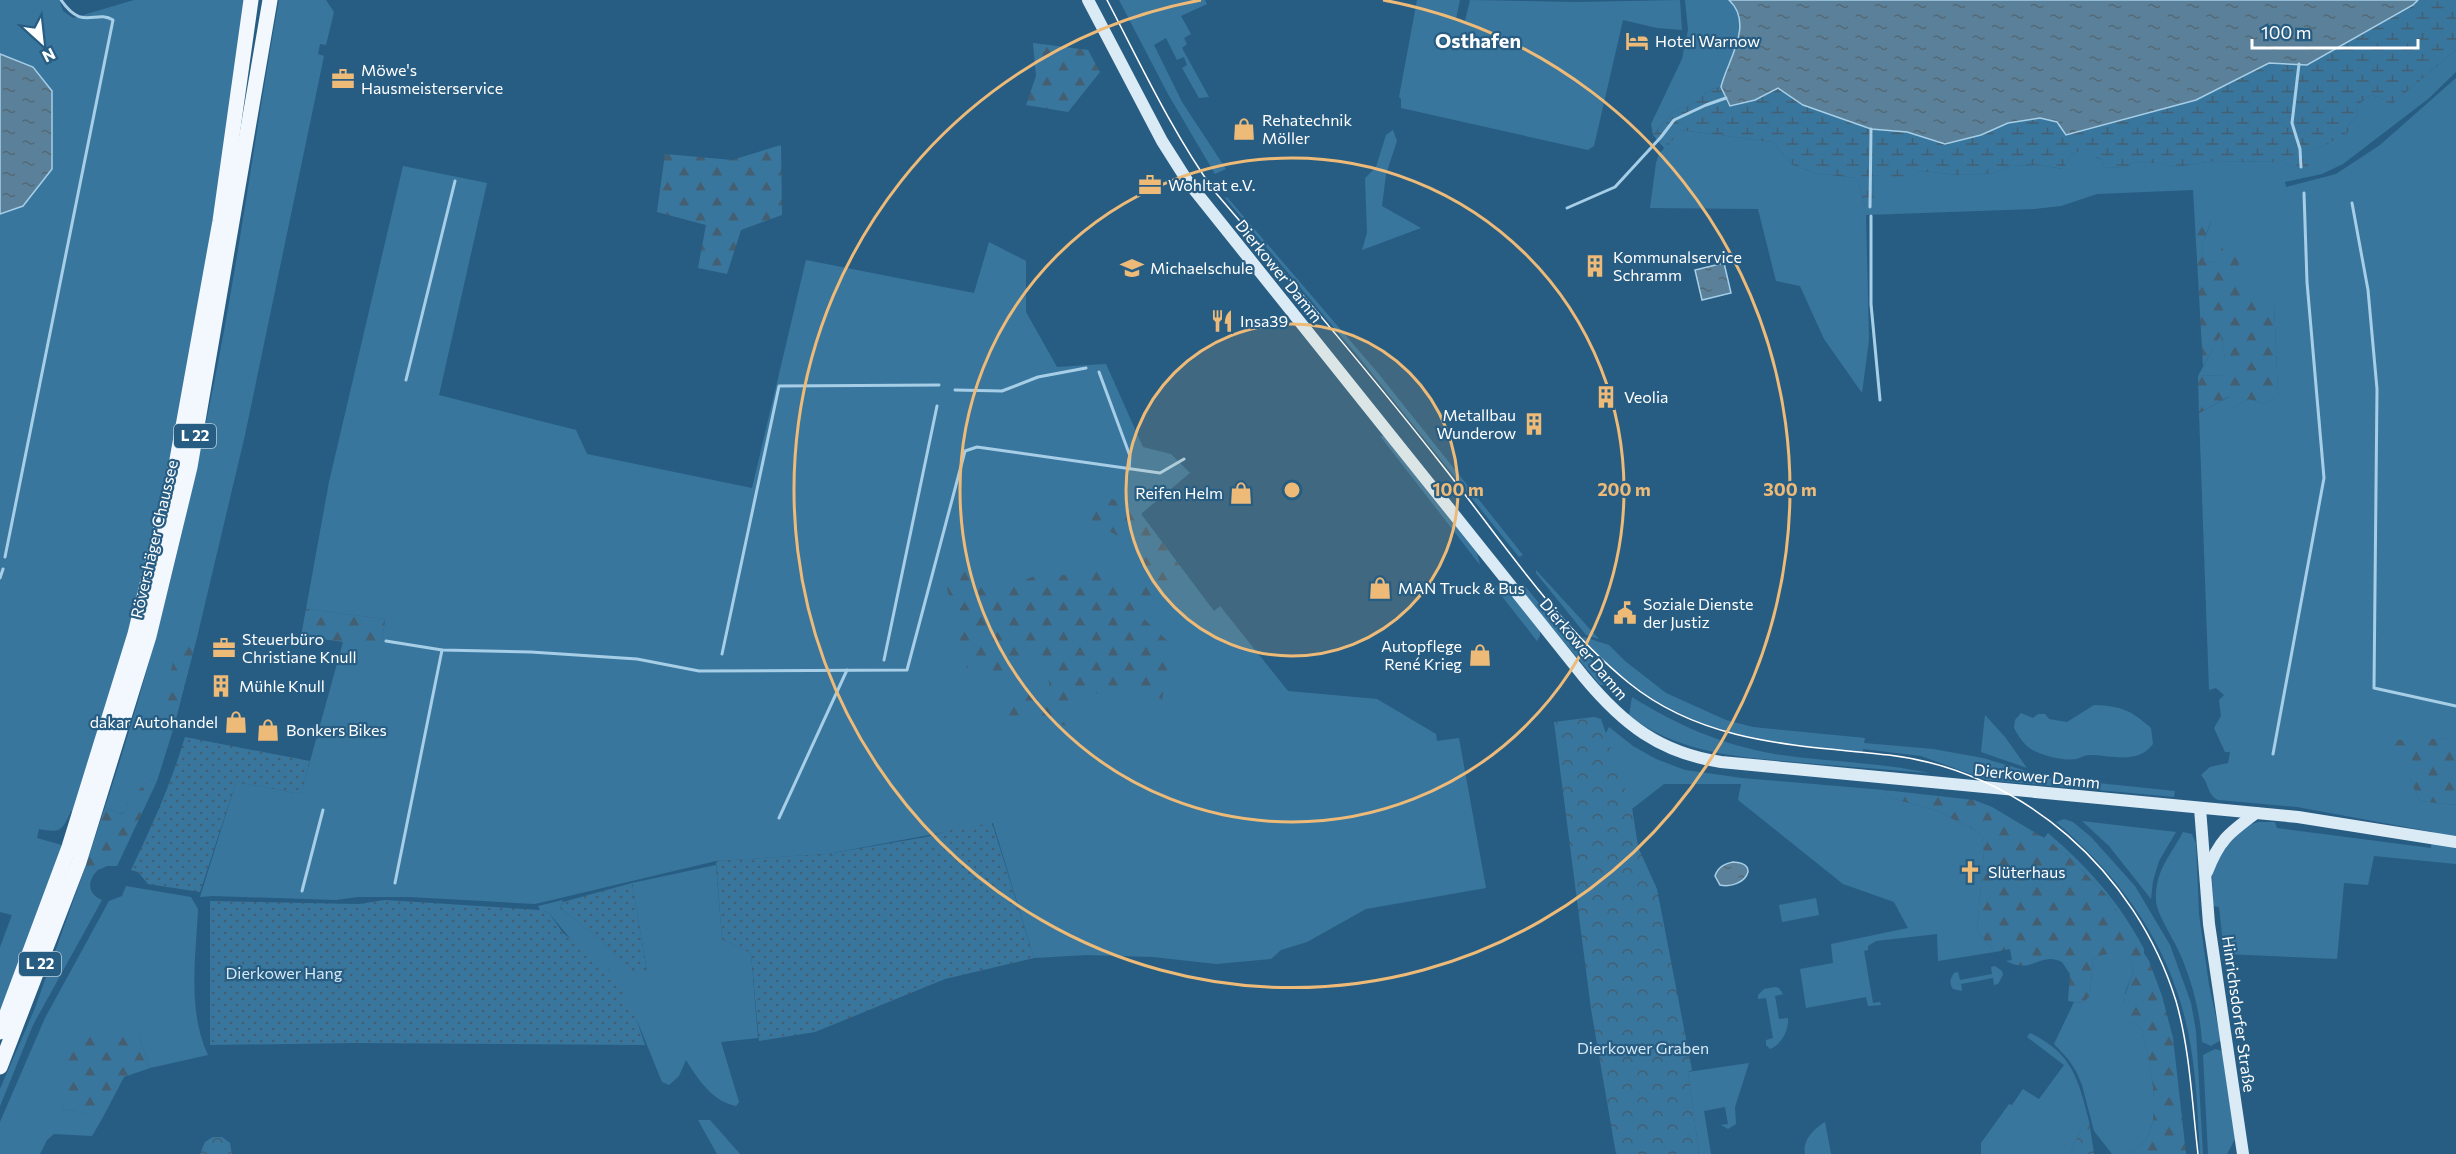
<svg xmlns="http://www.w3.org/2000/svg" width="2456" height="1154" font-family="Commissioner,sans-serif">
<defs>
<pattern id="forest-firs" width="22" height="20" patternUnits="userSpaceOnUse" patternTransform="scale(1.5)"><rect width="22" height="20" fill="#39769e"/><path d="M5 1l3.5 6h-7zM16 11l3.5 6h-7z" fill="#435f71"/></pattern>
<pattern id="wetland-marsh" width="20" height="14" patternUnits="userSpaceOnUse" patternTransform="scale(1.5)"><rect width="20" height="14" fill="#39769e"/><path d="M1 5h8M5 5V1M11 12h8M15 12V8" fill="none" stroke="#435f71"/></pattern>
<pattern id="park-crowns" width="20" height="18" patternUnits="userSpaceOnUse" patternTransform="scale(1.5)"><rect width="20" height="18" fill="#39769e"/><path d="M2 6a3 3 0 1 1 6 0M12 15a3 3 0 1 1 6 0" fill="none" stroke="#435f71"/></pattern>
<pattern id="garden-dots" width="8" height="8" patternUnits="userSpaceOnUse" patternTransform="scale(1.5)"><rect width="8" height="8" fill="#39769e"/><path d="M2 2h.1M6 6h.1" fill="none" stroke="#435f71" stroke-width="1.8" stroke-linecap="round"/></pattern>
<pattern id="water-ripples" width="26" height="14" patternUnits="userSpaceOnUse" patternTransform="scale(1.5)"><rect width="26" height="14" fill="#5a8199"/><path d="M2 4q2-2 4 0t4 0M15 11q2-2 4 0t4 0" fill="none" stroke="#546976"/></pattern>
</defs>
<rect width="100%" height="100%" fill="#285d83"/>
<g fill="#39769e">
<path d="M0,0H59L63,11L73,18L134,0H244L214,222L170,465L130,632L75,812L71,811C62,831 61,833 39,829L37,838L69,847L0,1032V947L12,915L0,912V214L23,205L33,67L0,54Z"/>
<path d="M279,0H326L334,12L326,45L320,44L318,54L324,56L245,435L199,629L173,730L157,781L150,779L126,811L119,814L105,807C157,651 194,492 224,331C244,221 259,110 279,0Z"/>
<path d="M1119,0H1205L1207,4L1181,16L1191,34L1184,38L1187,44L1182,48L1209,97L1199,98L1182,68L1187,65L1184,57L1177,60L1166,38L1154,45L1182,102L1226,169L1215,174L1168,94Z"/>
<path d="M1417,0H1460L1456,19L1465,21L1470,0L1577,2L1680,0L1682,30L1657,28L1623,20L1594,146L1588,150L1401,108V99L1399,97Z"/>
<path d="M1685,0H1729C1755,24 1727,61 1721,87L1711,89L1695,103L1675,110L1653,135L1651,124L1682,59L1688,30Z"/>
<path d="M2456,50V72L2428,99L2343,164L2322,174L2285,182L2286,187L2336,174L2380,145L2456,78V738L2393,741L2420,801L2456,805V864L2374,856L2368,885L2344,883L2337,959L2224,954L2219,907L2213,906L2212,869L2216,855L2246,826L2258,822H2275L2277,828L2431,848L2433,832L2297,807L2218,800C2207,795 2209,783 2201,775L2210,767L2228,763L2230,752H2225L2214,728L2221,716L2219,700L2224,695L2216,688L2209,690L2199,413L2229,397L2232,408L2249,399L2266,404L2278,393L2274,305L2240,300L2217,261L2204,262L2202,245L2211,222L2195,224L2193,190L2097,194L2061,206L2034,209L1866,215L1869,340L1862,393L1824,339L1800,286L1776,281L1758,209L1650,208L1656,163L1659,154L1681,130L1773,142L1791,164L1815,173L1857,178L1865,207H1874L1873,175L1910,179L1920,171L1960,175L1993,173L2010,166L2037,165L2063,169L2069,156L2080,150L2102,160L2103,167L2126,168L2132,162L2161,163L2173,167L2214,161L2285,162L2293,167L2309,166L2308,150L2326,145L2356,118L2357,105L2371,95L2385,99L2388,107Z"/>
<path d="M1393,130L1397,141L1386,174L1382,206L1421,228L1362,250L1367,233L1365,178L1376,167L1386,135Z"/>
<path d="M403,166L487,183L439,395L576,430L587,454L752,488L806,260L974,293L989,242L1026,261V312L1057,367L1106,364L1143,447L1171,454L1190,473L1141,514L1214,611L1220,606L1288,691L1377,699L1436,734L1437,741L1459,738L1486,888L1366,909L1307,942L1281,950L1271,959L1216,964L1153,957L1087,955L1034,958L993,823L827,854L716,861L535,904L409,897H358L336,900L213,896L200,897L236,782L301,794L343,642L382,641L385,619L306,609L329,482Z"/>
<path d="M1227,197L1378,373L1523,555L1519,557L1357,355L1225,198Z"/>
<path d="M2221,334L2225,359V375L2198,376Z"/>
<path d="M1380,436H1385L1477,553L1480,565Z"/>
<path d="M1536,570L1599,639L1586,635L1536,573Z"/>
<path d="M1494,586L1505,588L1540,631V636L1537,641Z"/>
<path d="M1525,586L1565,635L1617,685L1615,686L1600,685L1526,596Z"/>
<path d="M1584,637L1609,645L1625,661L1666,693L1726,720L1753,727L1865,738L1864,743L1933,749L1983,758L2050,778L2175,791L2174,797L1987,780L1921,756L1863,749L1862,753C1778,744 1702,738 1632,685C1614,672 1598,654 1581,639Z"/>
<path d="M1632,697C1677,725 1722,745 1775,754C1826,762 1878,762 1929,773C1887,770 1846,766 1805,763C1739,757 1684,755 1629,716Z"/>
<path d="M2094,705C2121,706 2131,710 2151,728L2153,744C2137,765 2112,755 2089,755C2084,755 2081,758 2076,759C2063,761 2042,756 2031,749C2023,744 2018,735 2014,728L2015,720L2021,713L2033,718L2038,714H2045L2049,719L2067,722Z"/>
<path d="M1985,715L2005,737L2027,768L1981,752Z"/>
<path d="M1609,727L1633,746L1656,759L1685,770L1742,778L1884,790L1891,798L1935,810L1975,830L1982,836L1984,852L1977,931L1995,952L1938,961L1937,934L1876,941L1868,946V950L1864,951L1873,1003L1880,1002L1881,1005L1868,1006L1866,997L1806,1008L1800,969L1833,963L1831,944L1908,928L1894,902L1843,884L1738,800L1741,784H1664L1632,809L1638,847L1605,735Z"/>
<path d="M2064,819L2073,822L2091,837L2135,886L2170,945L2191,1003L2196,1031L2203,1154H2200C2197,1104 2196,1053 2181,1004C2160,931 2113,871 2056,822Z"/>
<path d="M2082,821L2176,832L2159,861L2153,881L2151,899L2109,846Z"/>
<path d="M2183,832L2192,834L2196,844L2199,914L2209,985L2221,1040L2211,1046L2202,1042C2200,1012 2193,985 2181,956C2175,941 2157,915 2156,901C2155,870 2170,857 2183,832Z"/>
<path d="M2048,833C2088,867 2120,903 2144,949V955L2107,896L2066,854L2044,838Z"/>
<path d="M86,865L98,870C87,880 87,894 102,900L33,1025L0,1106V1089L35,1008Z"/>
<path d="M716,865L722,939L751,953L758,1038L721,1042L739,1102L736,1106C713,1102 697,1078 686,1060L679,1076L669,1085L662,1082L636,1018L549,913L540,910L538,906L563,900L560,908L601,940L635,972L647,971L632,883Z"/>
<path d="M126,886L191,897L198,909C196,956 187,1011 208,1055L150,1068L139,1037L66,1055L70,1082L62,1109L93,1115L102,1119L92,1136L54,1134L47,1140L40,1154H0V1122L45,1018L109,901L122,896Z"/>
<path d="M1816,898L1819,915L1782,922L1779,905Z"/>
<path d="M2126,949L2134,970L2125,993L2126,1020L2142,1028C2148,1057 2165,1116 2144,1142C2140,1146 2134,1150 2130,1154H2112L2094,1131L2082,1085L2076,1071L2068,1059L2054,1044L2074,1002L2084,1003L2090,994L2093,960L2098,956Z"/>
<path d="M1995,966L2002,971L2003,975L1998,984L1994,985L1993,978L1961,984L1962,991L1953,989C1949,983 1950,979 1954,973L1958,972L1960,980L1992,974L1991,967Z"/>
<path d="M1775,987L1779,988L1783,994L1775,996L1779,1019L1788,1018C1789,1030 1782,1044 1770,1049L1766,1045V1040L1773,1038L1766,998L1758,999V995L1764,989Z"/>
<path d="M2030,1033C2072,1053 2078,1078 2089,1121L2083,1125L2070,1154H1981V1143L2009,1104L2012,1105L2023,1089L2039,1099L2064,1065L2027,1037Z"/>
<path d="M2215,1049L2222,1051L2235,1139L2227,1154H2208L2203,1055Z"/>
<path d="M1749,1063L1735,1107L1736,1124L1728,1129L1721,1125L1728,1124L1725,1107L1704,1111L1711,1154H1699L1688,1072Z"/>
<path d="M698,1120H710L740,1154H717Z"/>
<path d="M1825,1122L1831,1154H1805C1802,1140 1814,1129 1825,1122Z"/>
</g>
<g fill="url(#forest-firs)">
<path d="M1033,43L1088,50L1100,72L1068,112L1026,105L1036,76Z"/>
<path d="M781,145L782,215L741,230L727,274L698,268L706,225L657,212L665,154L732,160Z"/>
<path d="M2211,221L2202,245L2204,262L2217,261L2224,241H2238L2240,299L2257,293L2274,305L2278,393L2266,404L2249,399L2232,408L2228,397L2199,413L2198,376L2225,375V359L2221,335L2203,366L2195,224Z"/>
<path d="M1103,494L1141,514L1188,577L1143,618L1172,645L1162,700L1148,690L1072,695L1076,727L994,715L1008,693L1033,688L1050,694L1047,662L1015,658L998,674L967,668L945,580L971,562L982,569L998,594C1037,573 1037,570 1082,578L1103,563L1132,585L1139,573L1135,545L1105,529L1081,523Z"/>
<path d="M306,609L385,619L382,642H343L301,636Z"/>
<path d="M199,629L173,730L162,706L179,638Z"/>
<path d="M2456,738V805L2420,801L2392,740Z"/>
<path d="M150,779L157,781L117,866H107L98,870L86,865L105,807L119,814L123,813L126,810L128,801Z"/>
<path d="M1884,790L1974,800L1992,807L2046,839L2066,854L2107,896L2149,961L2162,996L2173,1038L2186,1154H2130C2134,1150 2140,1146 2144,1142C2165,1116 2148,1058 2142,1028L2126,1020L2119,1012L2134,970L2126,950L2098,956L2093,960L2090,994L2084,1003L2068,1001L2070,974L2062,962C2040,951 2032,975 2006,961L2012,960L2010,949L1995,952L1977,931L1984,852L1982,836L1975,830L1935,810L1891,798Z"/>
<path d="M119,1031L139,1037L150,1068L124,1077L102,1119L92,1115L62,1109L69,1082L66,1055L71,1046L92,1033Z"/>
</g>
<path fill="url(#wetland-marsh)" d="M2418,0H2456V50L2387,108L2385,99L2371,95L2357,105L2356,118L2348,125L2349,132L2326,145L2309,150L2310,166L2293,167L2285,162L2214,161L2173,167L2161,163L2132,162L2126,168L2103,167L2102,160L2097,157L2087,158L2080,151L2069,156L2064,169L2037,165L2010,166L1993,173L1960,175L1920,171L1910,180L1873,175L1874,207H1865L1857,178L1815,173L1791,164L1773,142L1681,130L1665,149L1653,135L1675,110L1695,103L1711,89L1721,87L1731,106L1755,100L1778,88L1803,105L1871,129L1907,132L1945,144L1981,135L2008,123L2040,118L2057,122L2196,100L2269,63L2307,64L2413,5Z"/>
<g fill="url(#park-crowns)">
<path d="M1594,717L1601,719L1632,809L1638,847L1657,889L1692,1070L1688,1072L1699,1154H1616L1591,1009L1554,722Z"/>
<path d="M2089,1121L2094,1154H2070L2083,1125Z"/>
<path d="M213,1137H222L230,1143L232,1154H200L205,1142Z"/>
</g>
<g fill="url(#garden-dots)">
<path d="M185,737L310,761L301,794L236,782L200,892L148,884L138,872L131,870C152,826 171,784 185,737Z"/>
<path d="M992,823L1034,958L945,979L815,1032L759,1041L751,953L722,939L716,861L827,854L926,837L955,829Z"/>
<path d="M632,883L647,972H635L601,940L560,908L563,902Z"/>
<path d="M385,900L540,910L549,913L563,933L612,972L636,1018L645,1045L355,1043L210,1045V901L359,904Z"/>
</g>
<g fill="url(#water-ripples)" stroke="#a6cee7" stroke-width="1.5">
<path d="M1729,0H2418L2413,5L2307,65L2269,63L2196,100L2066,135L2057,122L2040,118L2008,123L1981,135L1945,144L1907,132L1871,129L1803,105L1778,88L1755,100L1730,106L1721,87C1727,61 1755,24 1729,0Z"/>
<path d="M0,54L33,67L52,91V169L23,206L0,214Z"/>
<path d="M1724,263L1731,293L1702,300L1695,270Z"/>
<path d="M1733,862C1762,863 1744,890 1720,885L1715,876C1718,867 1724,864 1733,862Z"/>
</g>
<g fill="none" stroke-linecap="round" stroke-linejoin="round">
<g stroke="#a6cee7" stroke-width="3">
<path d="M2299,64L2292,123L2300,149L2301,167"/>
<path d="M2352,203L2368,290L2377,389L2374,688L2456,706"/>
<path d="M1870,207L1871,129"/>
<path d="M1567,208L1615,187L1661,137L1674,120L1706,105L1726,98"/>
<path d="M1871,216V304L1880,400"/>
<path d="M1099,372L1130,456L1129,469"/>
<path d="M406,380L455,181"/>
<path d="M955,390L1002,391L1038,377L1086,368"/>
<path d="M5,557L113,20C95,9 83,32 61,0"/>
<path d="M0,578L3,569"/>
<path d="M386,641L442,650L531,652L637,659L699,671L907,670L965,451L977,447L1160,473L1184,459"/>
<path d="M722,654L779,386L939,385"/>
<path d="M884,660L937,406"/>
<path d="M2273,754L2324,478L2307,282L2304,193"/>
<path d="M779,818L847,670"/>
<path d="M395,883L442,650"/>
<path d="M302,891L323,810"/>
</g>
<g stroke="#daebf6" stroke-width="12">
<path d="M1088,0L1162,141L1188,182L1584,677C1623,724 1660,753 1721,762L2298,817L2456,842"/>
<path d="M2200,808L2209,924L2243,1154"/>
<path d="M2207,872C2219,840 2229,833 2256,813"/>
</g>
<g stroke="#f2f8fd" stroke-width="15">
<path d="M0,1032L69,847L135,634L176,465L220,221L251,0"/>
<path d="M0,1067L79,862L149,636L190,467L270,0"/>
</g>
<path stroke="#fff" stroke-width="1.5" d="M1107,0C1141,65 1172,132 1215,192C1292,282 1369,372 1442,465C1500,538 1556,624 1629,683C1704,744 1798,745 1889,755C2023,771 2136,872 2176,1001C2190,1050 2192,1103 2198,1154"/>
</g>
<circle cx="1292" cy="490" r="166" fill="#eeba77" fill-opacity=".12"/>
<g fill="none" stroke="#eeba77" stroke-width="3">
<circle cx="1292" cy="490" r="166"/>
<circle cx="1292" cy="490" r="332"/>
<path d="M1383 0A498 498 0 1 1 1201 0"/>
</g>
<defs>
<g id="hotel-bare" transform="scale(1.8)"><path d="M-6-4.5h1.5V1H6V5H4.5V3h-9V5H-6ZM-4 0a1.8 1.8 0 1 1 3.6 0ZM.5 0V-2.5h3Q6-2.5 6 0Z" fill="#eeba77" stroke="#285d83" stroke-width="2.5" paint-order="stroke"/></g>
<g id="office-bare" transform="scale(1.8)"><path d="M-6-3h4V-5.5h4V-3h4V5H-6ZM-1-4.5V-3h2v-1.5ZM-6 0V1H6V0Z" fill="#eeba77" stroke="#285d83" stroke-width="2.5" paint-order="stroke"/></g>
<g id="shop-bare" transform="scale(1.8)"><path d="M-5-2.5h2.3a2.7 3.5 0 0 1 5.4 0H5L5.5 6h-11ZM-1.5-2.5h3a1.5 2.3 0 0 0-3 0Z" fill="#eeba77" stroke="#285d83" stroke-width="2.5" paint-order="stroke"/></g>
<g id="building-bare" transform="scale(1.8)"><path d="M-4-6H4V6H1V3H-1V6H-4ZM-2.5-4.3h1.7v1.8h-1.7ZM.8-4.3h1.7v1.8H.8ZM-2.5-1h1.7V.8h-1.7ZM.8-1h1.7V.8H.8Z" fill="#eeba77" stroke="#285d83" stroke-width="2.5" paint-order="stroke"/></g>
<g id="school-bare" transform="scale(1.8)"><path d="M0-5L7-2L0 1L-7-2ZM-4 1L0 2.5L4 1V4Q0 6-4 4Z" fill="#eeba77" stroke="#285d83" stroke-width="2.5" paint-order="stroke"/></g>
<g id="restaurant-bare" transform="scale(1.8)"><path d="M-5-6h1v4h1v-4h1v4h1v-4h1v5L-1.5 .5V6h-2V.5L-5-1ZM5-6V6H3V1.5H1.5Q1.5-4 5-6Z" fill="#eeba77" stroke="#285d83" stroke-width="2.5" paint-order="stroke"/></g>
<g id="civic-bare" transform="scale(1.8)"><path d="M-.6-6.5H3V-4.5H.6V-3L4-1V1h2V6H-6V1h2V-1L-.6-3ZM-1.2 2.5V6h2.4V2.5Z" fill="#eeba77" stroke="#285d83" stroke-width="2.5" paint-order="stroke"/></g>
<g id="church-bare" transform="scale(1.8)"><path d="M-1.2-6h2.4v3.5h3.3v2.4h-3.3V6h-2.4V-.1h-3.3v-2.4h3.3Z" fill="#eeba77" stroke="#285d83" stroke-width="2.5" paint-order="stroke"/></g>
</defs>
<g fill-rule="evenodd">
<use href="#hotel-bare" x="1637" y="41"/>
<use href="#office-bare" x="343" y="79"/>
<use href="#shop-bare" x="1244" y="129"/>
<use href="#office-bare" x="1150" y="185"/>
<use href="#building-bare" x="1595" y="266"/>
<use href="#school-bare" x="1132" y="268"/>
<use href="#restaurant-bare" x="1222" y="321"/>
<use href="#building-bare" x="1606" y="397"/>
<use href="#building-bare" x="1534" y="424"/>
<use href="#shop-bare" x="1241" y="493"/>
<use href="#shop-bare" x="1380" y="588"/>
<use href="#civic-bare" x="1625" y="613"/>
<use href="#office-bare" x="224" y="648"/>
<use href="#shop-bare" x="1480" y="655"/>
<use href="#building-bare" x="221" y="686"/>
<use href="#shop-bare" x="236" y="722"/>
<use href="#shop-bare" x="268" y="730"/>
<use href="#church-bare" x="1970" y="872"/>
</g>
<g text-anchor="middle" stroke-width="4.5" stroke-linejoin="round" paint-order="stroke">
<g fill="#285d83" stroke="#beceda" stroke-width="1.5">
<rect x="174" y="424" width="42" height="24" rx="4.5"/>
<rect x="19" y="952" width="42" height="24" rx="4.5"/>
</g>
<g font-size="15" font-weight="bold" fill="#fff">
<text x="195" y="441">L 22</text>
<text x="40" y="969">L 22</text>
</g>
<g font-size="16" fill="#fff" stroke="#285d83" text-anchor="start">
<text x="1655" y="47">Hotel Warnow</text>
<text x="361" y="76">Möwe's<tspan x="361" dy="18">Hausmeisterservice</tspan></text>
<text x="1262" y="126">Rehatechnik<tspan x="1262" dy="18">Möller</tspan></text>
<text x="1168" y="191">Wohltat e.V.</text>
<text x="1613" y="263">Kommunalservice<tspan x="1613" dy="18">Schramm</tspan></text>
<text x="1150" y="274">Michaelschule</text>
<text x="1240" y="327">Insa39</text>
<text x="1624" y="403">Veolia</text>
<text x="1516" y="421" text-anchor="end">Metallbau<tspan x="1516" dy="18">Wunderow</tspan></text>
<text x="1223" y="499" text-anchor="end">Reifen Helm</text>
<text x="1398" y="594">MAN Truck &amp; Bus</text>
<text x="1643" y="610">Soziale Dienste<tspan x="1643" dy="18">der Justiz</tspan></text>
<text x="242" y="645">Steuerbüro<tspan x="242" dy="18">Christiane Knull</tspan></text>
<text x="1462" y="652" text-anchor="end">Autopflege<tspan x="1462" dy="18">René Krieg</tspan></text>
<text x="239" y="692">Mühle Knull</text>
<text x="218" y="728" text-anchor="end">dakar Autohandel</text>
<text x="286" y="736">Bonkers Bikes</text>
<text x="1988" y="878">Slüterhaus</text>
</g>
<g font-size="16" fill="#fff" stroke="#285d83">
<text transform="translate(1279 271) rotate(51)" y="6">Dierkower Damm</text>
<text transform="translate(154 539) rotate(-77)" y="6">Rövershäger Chaussee</text>
<text transform="translate(1584 649) rotate(50)" y="6">Dierkower Damm</text>
<text transform="translate(2037 776) rotate(6)" y="6">Dierkower Damm</text>
<text transform="translate(2239 1014) rotate(82)" y="6">Hinrichsdorfer Straße</text>
</g>
<g font-size="16" fill="#d4e8f5" stroke="#285d83">
<text x="284" y="979">Dierkower Hang</text>
<text x="1643" y="1054">Dierkower Graben</text>
</g>
<g font-size="20" font-weight="bold" fill="#fff" stroke="#285d83">
<text x="1478" y="48">Osthafen</text>
</g>
</g>
<circle cx="1292" cy="490" r="9" fill="#eeba77" stroke="#285d83" stroke-width="3"/>
<g font-size="18" text-anchor="middle" font-weight="bold" fill="#eeba77" stroke="#285d83" stroke-width="4.5" stroke-linejoin="round" paint-order="stroke">
<text x="1458" y="496">100 m</text>
<text x="1624" y="496">200 m</text>
<text x="1790" y="496">300 m</text>
</g>
<g transform="translate(42 42) rotate(153)" stroke="#285d83" stroke-width="4.5" paint-order="stroke">
<path d="M0-4.5L10 22L0 15L-10 22Z" fill="#ffffff"/>
<text y="-9" font-size="16" font-weight="bold" text-anchor="middle" fill="#ffffff">N</text>
</g>
<path d="M2252 39v9h166v-9" fill="none" stroke="#ffffff" stroke-width="3"/>
<text x="2261" y="39" font-size="18" fill="#ffffff" stroke="#285d83" stroke-width="4.5" paint-order="stroke">100 m</text>
</svg>
